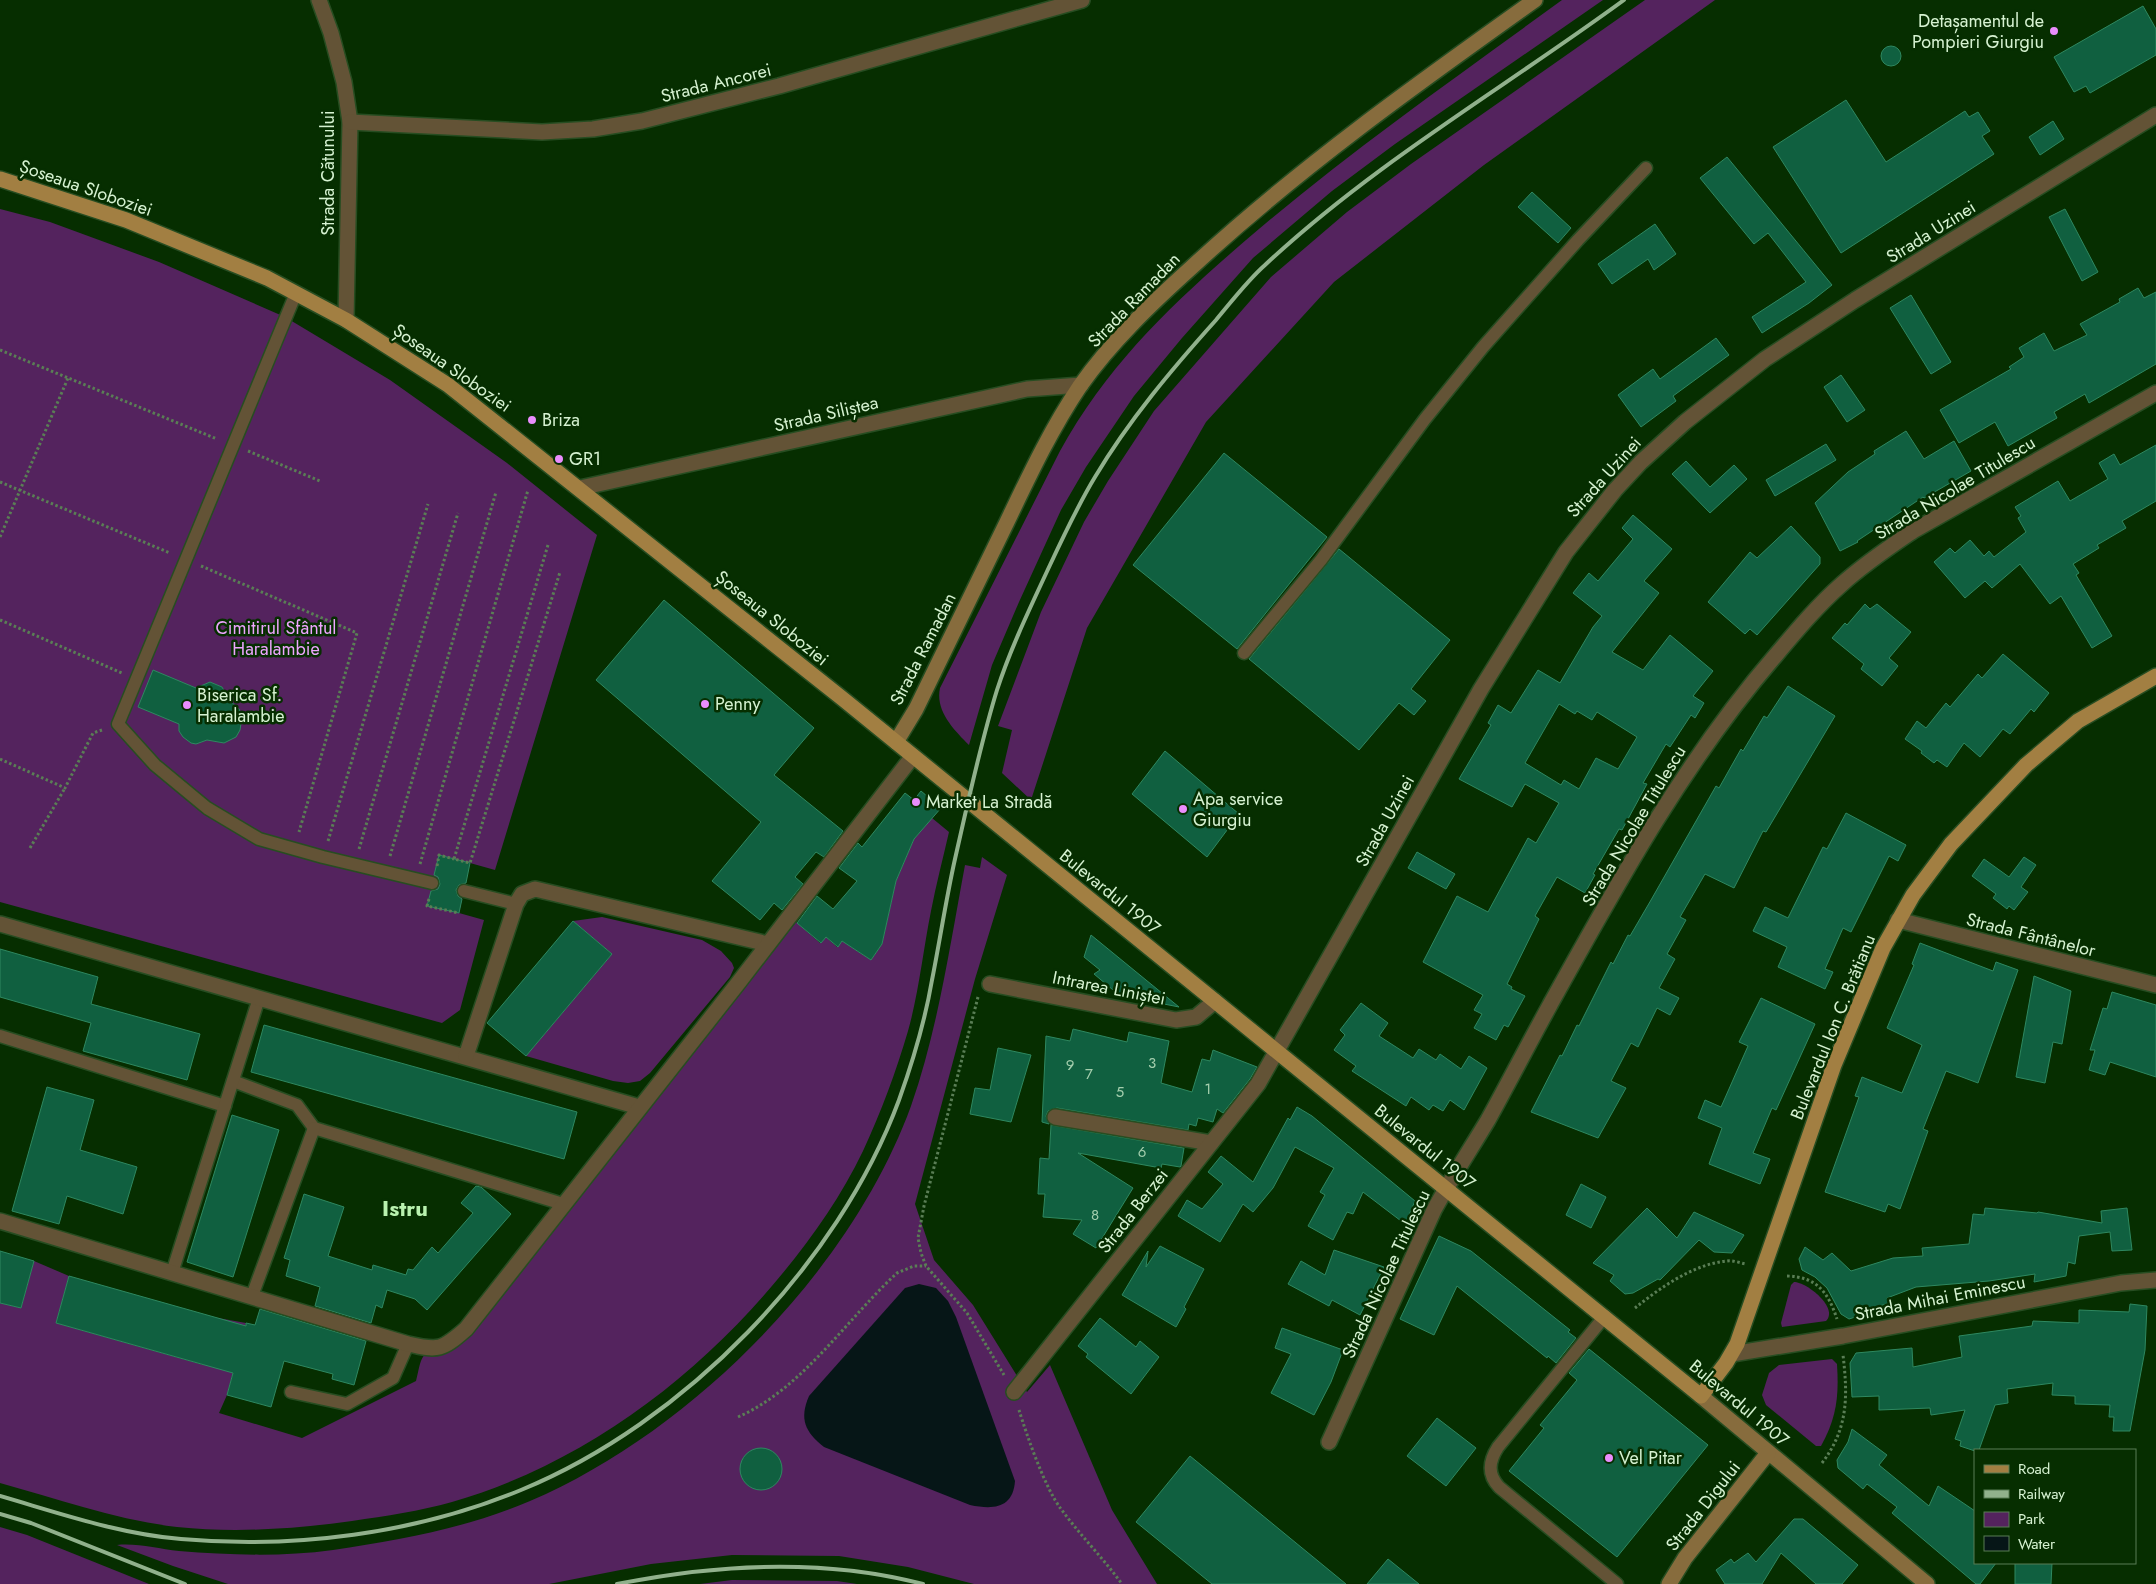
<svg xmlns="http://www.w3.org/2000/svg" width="2156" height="1584" font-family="Jost,sans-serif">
<rect width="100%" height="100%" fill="#062e00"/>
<g fill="#54235e">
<path d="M1562,0H1603L1395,144L1332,191L1253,258L1182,338L1134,396L1086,467L1061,510L1019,602L992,665L969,745C954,730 935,711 940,688L1060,451C1108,364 1172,304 1246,240C1346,154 1455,78 1562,0Z"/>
<path d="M1645,0H1715L1484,165L1334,282L1206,422L1087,628L1031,800L1002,773L1012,730L998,726L1041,612L1084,522L1108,481L1154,411L1271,277L1347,212L1411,164Z"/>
<path d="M0,209L50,222L159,262L285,317L390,380L507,463L597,535L495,870L470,863L459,913L484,920L460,1010L442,1023L0,902Z"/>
<path d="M932,818L949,832C943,858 936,885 931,911C923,951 919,992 908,1031C896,1072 881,1112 863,1151C841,1197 810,1241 777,1280C693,1381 580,1465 452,1502C420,1511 386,1516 352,1521C295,1529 235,1533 177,1527C117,1520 58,1499 0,1483V1303L21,1308L34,1261L69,1276L56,1323L204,1365L218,1318L246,1323L227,1395L219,1413L302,1438L416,1381C421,1363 419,1350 441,1348L559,1217L796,922L820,943L826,937L837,947L842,941L871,960L882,944L896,881L914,839Z"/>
<path d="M982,857L1007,875L975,979L915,1204L934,1260L973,1305L1027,1392L1050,1365L1112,1510L1157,1584H974L908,1567L839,1556L732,1555L651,1564L549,1584H228L173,1566L117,1545C138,1543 158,1549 179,1551C230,1555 282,1557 333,1550C400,1540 467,1528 530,1501C691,1432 851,1271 911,1106C938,1029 950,945 965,865L980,868Z"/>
<path d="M602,917L702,940L721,951L732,963L734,968L730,977L650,1073L640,1081L628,1083L613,1081L526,1056L612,954L573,921Z"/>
<path d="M1794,1282C1807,1282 1839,1308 1826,1321L1782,1327L1781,1323L1791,1285Z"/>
<path d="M1832,1359L1837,1364C1839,1396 1837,1417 1821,1446H1816L1766,1405L1762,1395L1769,1373L1779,1365Z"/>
<path d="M0,1527L27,1535L149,1584H0Z"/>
<path d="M732,1580L837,1581L857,1584H700Z"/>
</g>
<path fill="#061617" d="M919,1284L936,1288L948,1301L956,1317L1015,1481C1013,1508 994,1510 970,1505L824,1447C805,1432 799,1419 809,1396L905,1288Z"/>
<g fill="#106040" stroke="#2e8860" fill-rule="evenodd">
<path d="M2143,6L2156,29V55L2090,93L2086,86L2074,92L2054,57Z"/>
<circle cx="1891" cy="56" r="10"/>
<path d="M1846,100L1886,162L1965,111L1969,117L1978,112L1990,131L1982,136L1994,154L1841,253L1773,147Z"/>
<path d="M2053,121L2064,139L2040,155L2029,137Z"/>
<path d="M1727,157L1832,285L1809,303L1762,333L1752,317L1806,282L1768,233L1754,244L1700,178Z"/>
<path d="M1532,192L1571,228L1558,243L1518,207Z"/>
<path d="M2065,209L2098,272L2082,281L2049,217Z"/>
<path d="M1655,224L1676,254L1654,270L1648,259L1612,284L1598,264Z"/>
<path d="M2138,288L2144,298L2156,292V364L2089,403L2085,394L2054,412L2057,418L2008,446L1995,422L1959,443L1940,410L2011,369L2009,367L2024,357L2019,348L2044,333L2054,351L2087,335L2080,324L2120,302L2119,299Z"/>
<path d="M1911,295L1951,362L1931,374L1890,308Z"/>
<path d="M1716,338L1729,355L1673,396L1676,401L1641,427L1618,395L1653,369L1660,379Z"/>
<path d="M1841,375L1865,410L1847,422L1824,387Z"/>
<path d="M1906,431L1924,459L1954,441L1971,471L1924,498L1923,497L1857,541L1858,542L1840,551L1815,503L1848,472L1875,454L1874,451Z"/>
<path d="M1826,444L1836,460L1775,496L1766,480Z"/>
<path d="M2156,445V501L2122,521L2126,528L2097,545L2099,548L2073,564L2079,573L2076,575L2112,636L2092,648L2061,596L2050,604L2020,564L1992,588L1985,581L1965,598L1934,562L1950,548L1955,553L1970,540L1984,556L1989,551L1994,557L2026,532L2018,518L2021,516L2015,507L2058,481L2070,501L2108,479L2099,463L2114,454L2120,465Z"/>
<path d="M1224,453L1327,537L1237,649L1133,565Z"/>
<path d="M1686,461L1710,487L1734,465L1747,479L1710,513L1672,474Z"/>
<path d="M1633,515L1672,549L1644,581L1659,593L1612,652L1643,670L1670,635L1713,671L1693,696L1704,703L1695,718L1691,715L1670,747L1666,744L1643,783L1647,784L1622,830L1619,829L1593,874L1595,875L1585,893L1557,877L1535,916L1539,919L1507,984L1512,987L1511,989L1525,996L1508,1027L1504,1025L1496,1040L1474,1028L1482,1014L1474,1010L1483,995L1423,962L1457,896L1488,912L1528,838L1536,843L1559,803L1525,784L1512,807L1459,779L1491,725L1488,723L1498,705L1511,713L1538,670L1560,683L1593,627L1602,616L1573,593L1589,573L1598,581L1633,539L1622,528ZM1559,704L1575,714L1577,711L1592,720L1597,712L1637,737L1618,769L1596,758L1579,789L1564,780L1561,785L1525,763Z"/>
<path d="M1791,526L1820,557V564L1757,635L1750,629L1745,634L1708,602L1750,552L1757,558Z"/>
<path d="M1339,549L1450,640L1411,689L1426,701L1414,715L1399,703L1359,750L1249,659Z"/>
<path d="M664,600L814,728L774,775L843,831L824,857L816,852L795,877L803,884L782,910L774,903L760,920L712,881L761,822L596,680Z"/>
<path d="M1865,604L1870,609L1877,604L1911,632L1889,658L1898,666L1882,686L1861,669L1864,664L1832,638L1845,623L1847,625Z"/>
<path d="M2003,654L2049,693L2034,712L2031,709L2010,734L2003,729L1980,757L1964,743L1947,767L1937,760L1934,763L1921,753L1922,751L1905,739L1917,721L1926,728L1946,703L1950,707L1978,674L1982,678Z"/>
<path d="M153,670L196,688L210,682L222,687L229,700L239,709L242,717L240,730L236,737L224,743L207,740L196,744L191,743L183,737L179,731V724L138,707Z"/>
<path d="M1788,686L1835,716L1766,832L1763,831L1734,888L1705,874L1680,917L1686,920L1667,954L1675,959L1659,988L1679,998L1670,1015L1657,1008L1638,1047L1631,1043L1611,1081L1626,1088L1598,1138L1531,1112L1560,1055L1562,1056L1577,1025L1579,1026L1611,962L1613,964L1628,935L1630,936L1651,900L1716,786L1719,788L1741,749L1743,751L1764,716L1767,718Z"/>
<path d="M1165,751L1239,814L1207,857L1132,794Z"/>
<path d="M921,791L941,808L914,839L896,881L882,944L871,960L842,941L838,947L826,937L821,943L797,923L817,896L833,909L857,881L839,868L858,843L862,847L905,793L914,800Z"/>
<path d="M1846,813L1906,845L1898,861L1889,856L1851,932L1843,928L1825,969L1833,972L1825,989L1778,967L1787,947L1753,931L1765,907L1788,918L1823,847L1827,849Z"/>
<path d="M1417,852L1455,874L1446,889L1408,868Z"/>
<path d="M439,855L470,863L466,883L459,885L456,890L458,896L462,899L459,913L427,906L431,891L438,889L440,884L438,877L434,875Z"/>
<path d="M2024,857L2036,865L2021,887L2028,892L2014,910L2009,906L2007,909L1993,898L1996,894L1972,876L1984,859L2009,877Z"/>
<path d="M573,921L612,954L526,1056L487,1023Z"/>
<path d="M1091,935L1179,1007L1119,995L1094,974L1100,970L1084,957Z"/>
<path d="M1920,943L1993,971L1996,962L2018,970L1978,1083L1946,1071L1923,1129L1928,1131L1900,1209L1888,1204L1885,1212L1825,1192L1859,1097L1855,1096L1862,1077L1902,1093L1922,1045L1887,1028L1914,965L1912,964Z"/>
<path d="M0,949L98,977L91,1004L200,1034L187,1080L83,1051L91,1023L0,997Z"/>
<path d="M2034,976L2071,991L2062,1044L2053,1042L2045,1083L2016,1077Z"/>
<path d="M2112,992L2156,1005V1077L2110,1062L2105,1075L2089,1070L2095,1050H2090L2103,1008L2107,1009Z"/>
<path d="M1761,998L1815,1024L1776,1110L1772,1108L1753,1153L1770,1159L1760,1184L1709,1164L1722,1128L1698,1118L1705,1100L1721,1107L1748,1046L1739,1042Z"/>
<path d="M1361,1003L1388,1023L1379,1036L1413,1058L1419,1049L1436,1060L1440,1054L1461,1069L1469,1056L1487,1068L1464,1110L1450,1100L1443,1111L1433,1105L1429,1110L1411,1097L1406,1106L1352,1071L1356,1066L1334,1050L1345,1035L1340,1030Z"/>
<path d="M264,1025L577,1112L564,1159L251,1072Z"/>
<path d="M1073,1029L1127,1042L1129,1032L1169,1041L1161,1083L1192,1092L1202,1059L1210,1061L1213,1050L1257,1067L1250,1079L1223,1113L1217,1109L1213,1122L1198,1118L1196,1126L1189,1124L1188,1130L1057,1108L1048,1111L1046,1116L1049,1124L1042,1122L1046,1036L1070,1041Z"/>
<path d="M998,1048L1031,1055L1011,1122L970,1114L975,1088L990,1090Z"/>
<path d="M47,1087L94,1100L80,1150L137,1167L123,1214L67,1196L59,1224L12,1211Z"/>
<path d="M1297,1107L1312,1116L1415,1201L1405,1224L1363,1192L1353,1214L1347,1212L1333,1240L1308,1226L1325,1195L1320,1192L1334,1168L1295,1147L1273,1188L1253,1212L1243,1204L1220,1242L1178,1216L1187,1200L1202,1209L1223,1184L1208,1172L1221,1156L1253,1182L1288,1118L1290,1120Z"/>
<path d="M232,1115L279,1130L233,1277L187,1262Z"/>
<path d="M1051,1125L1184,1148L1181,1166L1180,1167L1162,1164L1161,1168L1078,1153L1133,1188L1096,1248L1073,1234L1082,1220L1043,1217L1045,1194H1038L1040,1158L1049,1159Z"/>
<path d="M1581,1184L1606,1197L1591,1228L1566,1215Z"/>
<path d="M476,1186L481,1187L511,1214L427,1310L415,1299L387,1290L382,1308L376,1305L371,1323L315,1306L320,1287L286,1276L290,1260L284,1258L304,1194L344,1207L328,1256L372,1270L373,1265L406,1275L408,1269L413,1270L432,1247L438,1253L473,1213L461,1203Z"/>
<path d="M1647,1208L1677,1238L1694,1212L1744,1235L1732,1253L1714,1252L1699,1240L1660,1280L1658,1279L1633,1293L1625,1294L1610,1281L1614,1275L1593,1263Z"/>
<path d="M1985,1208L2037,1213L2038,1212L2102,1223L2101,1211L2127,1208L2132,1250L2112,1251L2110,1232L2079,1236L2075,1264L2068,1262L2066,1276L2034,1282L2035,1274L1989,1281L1916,1287L1887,1298L1889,1303L1864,1311L1865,1314L1849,1319L1841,1314L1827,1288L1815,1277L1802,1270L1799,1259L1805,1247L1823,1260L1832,1253L1851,1271L1893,1258L1923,1256L1922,1248L1969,1244L1973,1214L1984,1215Z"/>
<path d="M1439,1236L1471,1251L1570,1330L1568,1332L1576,1338L1556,1363L1548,1356L1547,1358L1457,1286L1434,1335L1400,1319Z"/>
<path d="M1160,1246L1204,1269L1184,1307L1186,1309L1176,1327L1122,1295L1148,1251L1146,1267Z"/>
<path d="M1334,1250L1384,1267L1360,1315L1332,1300L1329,1306L1288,1284L1301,1261L1325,1275Z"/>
<path d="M0,1251L34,1261L21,1308L0,1303Z"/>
<path d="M69,1276L246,1326V1323L255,1325L260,1309L366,1341L354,1385L332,1379L333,1374L284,1361L271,1407L227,1395L233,1373L56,1323Z"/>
<path d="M2130,1304L2147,1306L2145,1350L2130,1431H2113L2114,1417H2109L2110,1405L2075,1404V1396L2052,1395L2053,1383L2007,1389L2008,1403L1995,1405L1979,1450L1975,1451L1960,1446L1961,1441L1955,1439L1965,1410L1931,1415L1930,1408L1879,1410V1396L1852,1397L1850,1363L1856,1353L1912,1348L1913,1367L1962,1357L1959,1336L2032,1326L2033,1321L2079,1323V1310L2129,1312Z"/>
<path d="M1100,1318L1136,1347L1140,1341L1159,1357L1131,1394L1086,1357L1088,1354L1078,1346Z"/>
<path d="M1282,1328L1343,1350L1331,1382L1314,1415L1271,1393L1291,1354L1275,1348Z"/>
<path d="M1589,1349L1708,1445L1617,1557L1509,1471L1544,1428L1540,1425L1577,1380L1569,1373Z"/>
<path d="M1437,1418L1476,1448L1446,1486L1407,1456Z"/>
<path d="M1852,1429L1887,1455L1879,1465L1929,1506L1938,1486L1975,1511V1563H1996L1980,1584H1976L1892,1513L1897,1507L1867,1484L1863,1489L1838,1468L1837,1460L1848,1442Z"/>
<circle cx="761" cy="1469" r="21"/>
<path d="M1190,1456L1346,1584H1212L1136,1522Z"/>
<path d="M1794,1519H1803L1858,1565L1842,1584H1816L1781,1553L1762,1584H1725L1716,1570L1731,1559L1734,1563L1748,1553L1756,1562Z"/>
<path d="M1388,1559L1419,1584H1367Z"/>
<path d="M2015,1563H2052L2051,1584H2015Z"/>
</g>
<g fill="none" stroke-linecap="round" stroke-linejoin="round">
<g stroke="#274d21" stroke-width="15">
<g id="lane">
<path d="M296,293L118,724L155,765L207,808L259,839L323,857L432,883"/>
<path d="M1244,653L1321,560L1425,419L1483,347L1578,240L1646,168"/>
<path d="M464,891L516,904"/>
<path d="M0,1036L225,1106"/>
<path d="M233,1081L297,1105L314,1128L563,1204"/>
<path d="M172,1273L259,998"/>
<path d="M252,1296L314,1128"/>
<path d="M1605,1316L1498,1447C1489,1461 1487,1474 1499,1487L1617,1584"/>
<path d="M291,1392L347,1404L393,1378L408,1344"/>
</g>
</g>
<g stroke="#274d21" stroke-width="18">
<g id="street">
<path d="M319,0L331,33L344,82L350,122L346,320"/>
<path d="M350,122L542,132L593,129L642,121L779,86L1082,0"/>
<path d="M580,488L1027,389L1081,385"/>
<path d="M1898,920L2156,985"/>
<path d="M0,924L639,1107"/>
<path d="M990,984L1176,1020L1196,1017L1215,1001"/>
<path d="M466,1056L516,904L522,894L535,889L768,944"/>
<path d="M1055,1117L1211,1143"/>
<path d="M0,1221L408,1344C439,1351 442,1350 466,1329L739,982L913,756"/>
<path d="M1732,1354L1843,1336L2121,1283L2156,1280"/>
<path d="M1014,1392L1258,1084L1481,689L1566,552L1615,490L1641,462L1685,422L1765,359L1855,300L2156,115"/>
<path d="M1329,1442L1434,1210C1451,1179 1470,1150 1488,1120C1509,1082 1529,1043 1550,1005C1617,884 1685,760 1776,655C1797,630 1818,605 1842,584C1864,564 1888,548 1913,531L2156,393"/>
</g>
</g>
<g stroke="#274d21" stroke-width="18">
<g id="secondary">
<path d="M896,742L916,709C946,647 977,584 1007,522C1029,476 1051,429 1080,386C1111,342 1152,303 1192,267C1299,168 1417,84 1535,0"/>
<path d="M1701,1396L1927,1584"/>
<path d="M1669,1584L1685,1558L1768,1453"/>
</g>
</g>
<g stroke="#274d21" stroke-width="18">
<path id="primary" d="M0,179L126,220L267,278L346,320L448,385L843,699L1701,1396L1726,1363L1737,1344L1834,1065L1883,948L1913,895L1951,844L2026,765L2078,721L2156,676"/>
</g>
<g stroke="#5a7e55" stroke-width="3" stroke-dasharray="2.5 2.5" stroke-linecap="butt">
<path d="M0,350L217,439"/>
<path d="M248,451L320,481"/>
<path d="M0,482L170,553"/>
<path d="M0,537L68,378"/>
<path d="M548,545L454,859L470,863L560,572"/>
<path d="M201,566L357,633L299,832"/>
<path d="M0,620L122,673"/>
<path d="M0,759L65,788L93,733L102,730"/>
<path d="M328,841L428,504"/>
<path d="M30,848L65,788"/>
<path d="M359,849L458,513"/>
<path d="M390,856L496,492"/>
<path d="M420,864L528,490"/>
<path d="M437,866L439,855L454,859"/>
<path d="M429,899L427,906L459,913"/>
<path d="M978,997L924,1206L918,1238L921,1253L926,1266L967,1313L1004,1375"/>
<path d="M1787,1276C1817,1277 1828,1292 1837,1319"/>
<path d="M1635,1308C1660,1288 1693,1264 1727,1261C1733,1260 1740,1263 1746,1264"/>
<path d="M1019,1410C1027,1436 1045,1488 1061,1509C1080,1535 1103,1558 1122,1584"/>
<path d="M738,1417C802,1389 846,1320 897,1273L914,1266H926"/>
<path d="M1822,1463C1848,1429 1848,1397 1843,1355"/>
</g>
<use href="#lane" stroke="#635336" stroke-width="12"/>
<use href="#street" stroke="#635336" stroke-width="15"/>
<use href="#secondary" stroke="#876c3d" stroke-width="15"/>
<use href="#primary" stroke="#a27f42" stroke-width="15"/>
<g stroke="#91b18c" stroke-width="4">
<path d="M0,1496C59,1513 119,1534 181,1539C294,1549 415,1534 521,1490C684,1423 838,1265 899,1100C913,1061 925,1021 932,980C940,940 946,899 955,859C968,802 980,745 997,690C1011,647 1031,606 1050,565C1064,535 1078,505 1095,477C1129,420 1172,369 1216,320C1232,301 1247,281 1265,265C1374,163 1504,88 1624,0"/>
<path d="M0,1514L31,1523L185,1584"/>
<path d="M617,1584C717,1564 823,1558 923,1584"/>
</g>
</g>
<g fill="#ea8dfd" stroke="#062e00" stroke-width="2">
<circle cx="2054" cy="31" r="5"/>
<circle cx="532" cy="420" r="5"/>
<circle cx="559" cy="459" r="5"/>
<circle cx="705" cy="704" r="5"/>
<circle cx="187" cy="705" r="5"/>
<circle cx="916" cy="802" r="5"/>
<circle cx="1183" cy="809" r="5"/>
<circle cx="1609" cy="1458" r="5"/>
</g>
<g text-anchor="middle" stroke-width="5" stroke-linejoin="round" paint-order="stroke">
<g font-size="15" fill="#a4cead">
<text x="1152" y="1068">3</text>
<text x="1070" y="1070">9</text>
<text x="1089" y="1079">7</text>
<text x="1208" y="1094">1</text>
<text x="1120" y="1097">5</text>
<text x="1142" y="1157">6</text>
<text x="1095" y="1220">8</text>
</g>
<g font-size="18" fill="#d6f2d1" stroke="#062e00" text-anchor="start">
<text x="2044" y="27" text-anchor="end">Detașamentul de<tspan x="2044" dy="21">Pompieri Giurgiu</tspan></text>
<text x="542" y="426">Briza</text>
<text x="569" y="465">GR1</text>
<text x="197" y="701">Biserica Sf.<tspan x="197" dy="21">Haralambie</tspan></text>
<text x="715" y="710">Penny</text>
<text x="1193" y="805">Apa service<tspan x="1193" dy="21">Giurgiu</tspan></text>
<text x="926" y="808">Market La Stradă</text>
<text x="1619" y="1464">Vel Pitar</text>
</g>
<g font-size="18" fill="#d6f2d1" stroke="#062e00">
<text transform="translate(716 83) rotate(-14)" y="6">Strada Ancorei</text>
<text transform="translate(328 173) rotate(-90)" y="6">Strada Cătunului</text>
<text transform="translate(86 188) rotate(19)" y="6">Șoseaua Sloboziei</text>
<text transform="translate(1931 232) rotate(-32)" y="6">Strada Uzinei</text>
<text transform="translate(1134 300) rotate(-46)" y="6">Strada Ramadan</text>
<text transform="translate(452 368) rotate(35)" y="6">Șoseaua Sloboziei</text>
<text transform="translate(826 414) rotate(-13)" y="6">Strada Siliștea</text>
<text transform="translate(1604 477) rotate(-48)" y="6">Strada Uzinei</text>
<text transform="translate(1955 488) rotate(-31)" y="6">Strada Nicolae Titulescu</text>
<text transform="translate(772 618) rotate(39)" y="6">Șoseaua Sloboziei</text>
<text transform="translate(923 649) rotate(-63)" y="6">Strada Ramadan</text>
<text transform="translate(1385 821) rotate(-61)" y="6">Strada Uzinei</text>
<text transform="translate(1634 826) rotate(-59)" y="6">Strada Nicolae Titulescu</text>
<text transform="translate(1110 892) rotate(39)" y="6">Bulevardul 1907</text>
<text transform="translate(2031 935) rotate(14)" y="6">Strada Fântânelor</text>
<text transform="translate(1109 988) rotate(11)" y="6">Intrarea Liniștei</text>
<text transform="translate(1833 1027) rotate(-68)" y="6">Bulevardul Ion C. Brătianu</text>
<text transform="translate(1425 1147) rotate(39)" y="6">Bulevardul 1907</text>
<text transform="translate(1133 1211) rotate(-52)" y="6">Strada Berzei</text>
<text transform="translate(1386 1274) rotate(-65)" y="6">Strada Nicolae Titulescu</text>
<text transform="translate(1940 1298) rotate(-11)" y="6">Strada Mihai Eminescu</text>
<text transform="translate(1739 1403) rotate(40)" y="6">Bulevardul 1907</text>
<text transform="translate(1703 1506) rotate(-52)" y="6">Strada Digului</text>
</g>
<g font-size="18" fill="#eea5fe" stroke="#062e00">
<text x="276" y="634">Cimitirul Sfântul<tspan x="276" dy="21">Haralambie</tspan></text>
</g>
<g font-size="22" font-weight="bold" fill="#b9f2af" stroke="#062e00">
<text x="405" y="1216">Istru</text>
</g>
</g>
<rect x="1974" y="1449" width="162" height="115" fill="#062e00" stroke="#597c54"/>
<rect x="1984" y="1465" width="25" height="8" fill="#a27f42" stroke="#597c54"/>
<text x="2018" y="1474" font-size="15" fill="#d6f2d1">Road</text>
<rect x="1984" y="1490" width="25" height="8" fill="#91b18c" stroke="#597c54"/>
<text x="2018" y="1499" font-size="15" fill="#d6f2d1">Railway</text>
<rect x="1984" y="1512" width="25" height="15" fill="#54235e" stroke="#597c54"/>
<text x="2018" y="1524" font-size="15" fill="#d6f2d1">Park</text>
<rect x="1984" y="1536" width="25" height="15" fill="#061617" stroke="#597c54"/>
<text x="2018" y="1549" font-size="15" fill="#d6f2d1">Water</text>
</svg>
